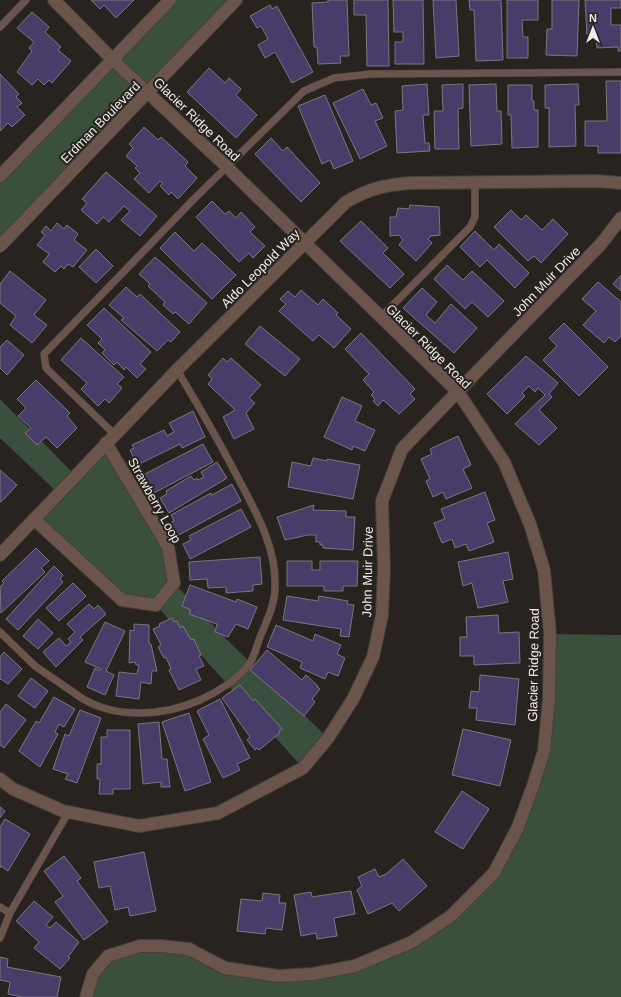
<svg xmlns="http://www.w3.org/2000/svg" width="621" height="997" font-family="Arial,sans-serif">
<rect width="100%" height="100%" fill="#29231f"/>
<g fill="#3b503c">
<path d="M170,0H236L0,246V176Z"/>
<path d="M0,399L75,475L106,443L168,547L174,583L223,636L328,738L303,768L156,605L122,600L34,519L58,493L0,438Z"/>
<path d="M550,634L621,635V997H86L108,956L161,946L225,968L313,974L412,942L494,873L544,751Z"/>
</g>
<g fill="#483d68" stroke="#78777f">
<path d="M91,0H134L116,18L104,5L100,9Z"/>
<path d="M328,0H347L349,56H340L341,63L318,64L317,47H314L312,3L328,2Z"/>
<path d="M354,0H388L389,66H367L366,15H354Z"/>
<path d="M393,0H423L424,64H395V42H403V32H394Z"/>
<path d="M433,0H456L459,56L436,58Z"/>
<path d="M469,0H501L503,60L476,61L474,10H470Z"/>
<path d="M507,0H538V20H522L523,37H528V58H507Z"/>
<path d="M552,0H579L577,56L546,55L547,29H552Z"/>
<path d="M585,0H621V8H611V25H621V51H618V47L597,48L596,34L587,35Z"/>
<path d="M270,5L272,9L277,6L313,72L292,83L275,52L265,58L258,45L268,39L261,26L257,28L250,16Z"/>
<path d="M32,12L49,27L45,32L61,47L58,50L71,61L52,83L49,80L44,85L38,79L32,85L17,72L32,51L29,48L34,42L17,28Z"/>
<path d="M209,68L225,83L229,78L241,89L236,95L257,115L236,138L187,92Z"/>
<path d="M0,74L19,94L16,97L22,103L17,107L25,115L12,127L8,123L0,131Z"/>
<path d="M606,81H621V153H598V146H585V121H607Z"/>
<path d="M427,84L429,115H423L425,143H429L430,151L397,153L395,111L403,110L402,86Z"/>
<path d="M463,84V108L458,109L459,149H435L434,111H443L442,85Z"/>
<path d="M496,84L497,111H501L502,144L471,146L469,85Z"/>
<path d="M578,84L579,105H575L576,146L549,147V108H545V85Z"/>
<path d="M508,85H532V101H534V110H538V147L512,148L511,115H508Z"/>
<path d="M363,89L371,105L376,103L383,118L375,121L387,146L360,159L333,103Z"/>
<path d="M325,95L353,161L334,169L330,160L322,164L298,106Z"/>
<path d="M144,127L158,140L161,137L188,162L185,166L197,178L178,199L171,192L169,195L160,186L163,183L160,181L149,193L134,179L140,173L135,168L137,166L126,156L133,148L129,144Z"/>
<path d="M271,138L283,151L287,147L320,183L301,202L255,154Z"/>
<path d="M106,172L157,216L140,236L121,220L130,211L124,206L109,222L103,217L97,224L81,210L87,203L82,199Z"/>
<path d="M212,201L225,214L229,211L236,218L241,212L255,227L250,232L265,246L253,258L249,253L239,262L196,217Z"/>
<path d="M410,205L439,207L440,235L431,236L428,239L432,243L416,261L399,245L403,240L399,235L390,236V217H396L398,208L409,209Z"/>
<path d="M511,210L521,220L526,215L542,230L553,219L568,234L541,263L534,256L528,261L494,227Z"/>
<path d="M361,221L388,248L383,253L404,274L390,288L340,241Z"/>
<path d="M57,223L64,229L67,225L78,234L74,240L87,250L73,267L68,264L64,269L61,266L55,272L43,262L49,254L37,245L45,235L41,232L46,226L51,231Z"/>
<path d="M475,231L494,250L499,244L529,273L515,288L487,260L480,267L460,247Z"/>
<path d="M175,232L194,251L202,243L236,275L212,299L160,248Z"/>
<path d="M96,249L113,266L96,283L79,267Z"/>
<path d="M155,257L207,303L189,324L175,312L173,314L163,305L165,302L148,286L150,284L139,274Z"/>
<path d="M447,265L463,280L472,271L504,301L488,317L472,302L465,309L434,279Z"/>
<path d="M10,271L46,300L34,315L47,325L32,343L10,325L16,316L0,303V284Z"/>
<path d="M621,275V291L613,284Z"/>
<path d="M598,282L621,302V336L615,342L609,337L604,343L583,325L596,311L582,299Z"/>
<path d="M126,287L137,297L140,294L180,332L171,342L168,340L157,351L121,320L124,318L109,305Z"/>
<path d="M422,288L437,302L426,315L435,323L451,304L477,328L454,353L403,308Z"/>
<path d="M301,290L318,305L323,299L338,313L336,315L351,329L334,348L319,335L313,341L279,311L286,304L280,299L288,291L295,297Z"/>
<path d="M104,308L151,352L140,364L146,369L137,378L126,367L124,370L117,362L114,365L102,353L105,350L98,343L102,339L87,325Z"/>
<path d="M564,323L608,367L579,396L543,360L557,346L549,338Z"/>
<path d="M260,326L300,359L285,376L245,344Z"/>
<path d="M361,333L415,389L410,394L415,399L399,414L383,400L378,406L373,401L375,399L371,395L374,392L363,380L369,374L345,349Z"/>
<path d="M81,338L124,377L117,384L122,388L109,403L105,399L98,406L81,389L87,383L61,360Z"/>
<path d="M7,340L24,355L7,375L0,368V347Z"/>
<path d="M526,356L558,383L549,394L552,397L539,410L557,428L539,445L515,424L545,395L538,388L535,392L529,386L522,393L525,396L507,414L487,394Z"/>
<path d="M223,358L227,362L231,358L261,385L249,398L255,403L246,413L254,429L234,439L223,417L235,410L208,384L212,379L208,375Z"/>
<path d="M36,380L70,413L67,416L77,428L57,448L46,437L37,445L25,433L31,428L18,416L26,408L17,399Z"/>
<path d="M342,397L362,406L355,421L375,430L365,451L353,446L352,450L324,437Z"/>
<path d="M193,411L205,437L182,448L180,444L137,465L130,450L134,448L132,445L164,430L167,436L174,432L169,423Z"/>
<path d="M458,436L471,465L463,469L472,488L446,499L443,492L433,497L426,481L430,479L421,459L432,454L430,449Z"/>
<path d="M203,444L213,462L152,494L143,475Z"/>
<path d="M313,458L327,461V459L360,465L353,499L288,487L292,462L311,466Z"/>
<path d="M217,462L227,478L169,513L160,498L167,494L166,491L191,476L194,480L197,478L198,480L204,477L201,472Z"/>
<path d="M0,470L17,485L1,502L0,501Z"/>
<path d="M232,484L241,501L177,536L170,523L174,521L171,515L211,493L212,495Z"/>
<path d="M485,492L495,520L487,523L494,542L469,551L466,544L455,548L452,539L442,543L434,523L445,519L441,509Z"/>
<path d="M314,505L313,510L346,511V517H355L353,550L323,548V545H320V542H316V535H308L285,540L277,517Z"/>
<path d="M241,509L251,527L190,559L183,544L191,540L189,536Z"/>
<path d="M36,548L49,561L41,568L45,572L1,613L0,587L4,583L2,581Z"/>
<path d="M508,552L513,579L503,581L508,602L478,608L472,583L463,586L458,562Z"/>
<path d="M260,557L262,584L253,585V591L226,593V587L208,588L207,579L190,580L189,562Z"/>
<path d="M287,561H312V570H320V561H358L357,586H343V591H324V586H287Z"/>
<path d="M54,566L63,575L60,579L63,582L18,630L6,619Z"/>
<path d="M73,583L86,596L59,621L46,608Z"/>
<path d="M190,585L236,602L237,599L257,607L248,629L236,624L228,637L215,632L217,624L189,614L191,610L182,606Z"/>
<path d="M287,596L318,601L319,596L348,601L347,604L354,605L349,637L340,636L341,629L283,620Z"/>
<path d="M89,604L94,609L98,605L106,614L80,637L83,640L56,667L43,652L59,638L66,646L71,642L68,639L75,632L67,624Z"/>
<path d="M498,615L499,633L519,632L520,663L474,665V656H460V637H467L466,617Z"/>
<path d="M172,618L174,622L177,621L180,628L183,626L191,640L194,639L201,655L199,656L204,666L196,669L201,680L179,690L169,670L171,669L166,657L164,658L158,647L161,645L153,629L160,626L159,624Z"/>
<path d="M38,619L53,633L38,649L23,636Z"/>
<path d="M105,622L125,631L106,671L114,675L105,695L87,687L95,668L100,671L101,669L85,662Z"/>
<path d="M134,624L149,625V644H151L157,671H152L151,684L141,682L139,699L116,696L119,672L137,674L139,665H136L135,662L129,663L130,630L134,631Z"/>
<path d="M276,625L313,641L315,634L341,645L337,654L345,658L338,676L328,672L325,679L300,668L302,662L267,647Z"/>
<path d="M267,650L302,680L306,675L318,686L317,687L320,689L312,699L315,702L304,716L250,670Z"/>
<path d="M4,652L22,669L8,684L1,679L0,680V657Z"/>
<path d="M480,675L519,679L515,725L476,720L477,708H469L471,691L479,692Z"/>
<path d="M31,678L48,691L35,708L18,696Z"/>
<path d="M240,685L253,701L255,699L282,729L279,731L280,733L259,750L257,748L255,750L247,740L250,737L222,698Z"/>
<path d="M54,697L75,709L64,727L59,724L55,732L58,734L40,767L19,751L36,721L39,723Z"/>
<path d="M220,699L250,758L237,764L240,770L223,778L203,739L209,735L197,711Z"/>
<path d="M6,704L26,720L4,748L0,745V712Z"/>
<path d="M80,710L101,718L77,783L65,779L68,774L53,769L65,734L69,736Z"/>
<path d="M189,713L211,782L185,791L162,722Z"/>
<path d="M159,722L162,759H167L170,787H161V782L143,784L138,724Z"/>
<path d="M463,729L511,740L500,786L452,775Z"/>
<path d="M107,730H130V789H113V794H99L100,779H97V764H101V737H107Z"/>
<path d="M462,791L489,809L463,849L435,832Z"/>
<path d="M0,807L5,811L0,818Z"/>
<path d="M5,819L30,834L8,871L1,866L0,868V827Z"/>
<path d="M144,852L156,911L130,916L128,907L115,910L110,886L99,888L94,862Z"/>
<path d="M64,856L81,878L77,881L108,922L84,940L55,902L63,896L44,871Z"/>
<path d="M403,859L427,886L399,911L392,903L368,914L357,890L362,886L358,877L375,869L379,877L386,874Z"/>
<path d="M351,891L355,914L334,918L337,936L317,939L316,933L301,936L294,895L311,892L312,897Z"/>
<path d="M263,893L280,895L279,903H286L282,930L266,928L265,934L237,931L241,899L262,901Z"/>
<path d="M34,901L53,917L46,925L50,928L56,922L79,942L68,957L70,958L60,969L34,948L39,942L16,921Z"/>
<path d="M0,957L8,959L7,967L61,977L57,997H22L8,994L10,982L0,980Z"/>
</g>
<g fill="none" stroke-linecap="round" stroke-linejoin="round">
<g stroke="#453f3b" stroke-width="8">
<g id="service">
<path d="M0,27L26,0"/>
<path d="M381,317L470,227L475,217V182"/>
<path d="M114,434L46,368L44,354L194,199L304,91L334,78L371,74L621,72"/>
<path d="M0,632L35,666L83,699C118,719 164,716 200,700C216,693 240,678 250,663C255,655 257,645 260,637C266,623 275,604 275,588C277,548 256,512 238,478C219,441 198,405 177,370"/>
<path d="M0,907L10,913"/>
<path d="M0,938L10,913L68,813"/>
</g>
</g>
<g stroke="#453f3b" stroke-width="14">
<g id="minor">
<path d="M54,0L113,60L228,168L458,392L504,462L530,524L544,570L550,634L549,698L544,751L533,786L518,827L494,873L451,916L412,942L355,966L313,974L278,976L225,968L189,949L161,946H140L108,956L93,974L86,997"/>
<path d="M0,176L170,0"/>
<path d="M0,246L236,0"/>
<path d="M34,519L122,600L156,605L174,583L168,547L106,443"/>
<path d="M0,555L177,370L346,202C368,189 384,185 410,183L597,181L621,183"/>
<path d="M0,779L13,789L63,811L139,826L218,813L303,768L328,738L353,699L373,657L382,615L384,569L382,501L402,449L601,244L621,218"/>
</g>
</g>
<use href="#service" stroke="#6a544c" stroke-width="7"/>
<use href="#minor" stroke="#6a544c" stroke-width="12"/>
</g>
<g text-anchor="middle" stroke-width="4" stroke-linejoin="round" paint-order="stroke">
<g font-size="13" fill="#efebe8" stroke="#29231f">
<text transform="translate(197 119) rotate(44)" y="5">Glacier Ridge Road</text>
<text transform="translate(100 122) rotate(-46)" y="5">Erdman Boulevard</text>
<text transform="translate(260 268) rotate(-45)" y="5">Aldo Leopold Way</text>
<text transform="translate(546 281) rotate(-46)" y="5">John Muir Drive</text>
<text transform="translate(429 346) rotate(45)" y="5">Glacier Ridge Road</text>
<text transform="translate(155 500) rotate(61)" y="5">Strawberry Loop</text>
<text transform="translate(367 572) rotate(-89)" y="5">John Muir Drive</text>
<text transform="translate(533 665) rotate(-89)" y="5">Glacier Ridge Road</text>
</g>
</g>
<g transform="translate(593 28)" stroke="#29231f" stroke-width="3" paint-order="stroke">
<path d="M0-3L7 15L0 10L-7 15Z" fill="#efebe8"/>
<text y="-6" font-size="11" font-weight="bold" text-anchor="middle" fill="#efebe8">N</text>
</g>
</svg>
